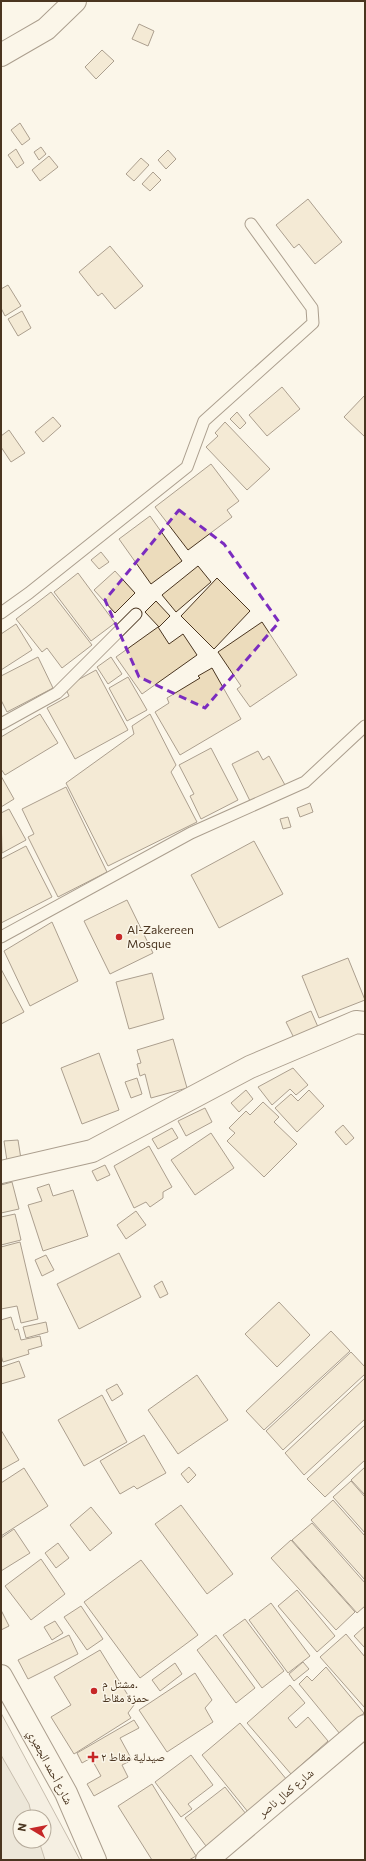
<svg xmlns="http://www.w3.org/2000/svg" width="366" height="1861" font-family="Commissioner,'Noto Naskh Arabic',sans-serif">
<rect width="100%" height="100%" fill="#fbf6e9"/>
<path fill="#ede6d9" stroke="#887966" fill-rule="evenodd" d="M1,1713L80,1860H1ZM20,1817H44V1841H20Z"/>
<path fill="#dcd4c6" stroke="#887966" d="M1,1755L29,1804L32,1817H20V1841H39L45,1860H1Z"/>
<g fill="#ecdcbc" stroke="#4a3520">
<path d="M139,24L154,31L148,46L132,39Z"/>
<path d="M102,50L114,61L96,79L85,67Z"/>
<path d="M20,123L30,139L22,145L11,130Z"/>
<path d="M41,147L46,154L39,160L34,152Z"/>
<path d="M16,149L24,163L17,168L8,155Z"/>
<path d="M168,150L176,159L166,169L158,160Z"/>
<path d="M49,156L58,167L40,181L32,170Z"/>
<path d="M141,158L149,165L134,181L126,174Z"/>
<path d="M153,172L161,180L150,191L142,184Z"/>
<path d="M308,199L342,242L315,264L299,244L294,248L276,225Z"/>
<path d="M110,246L143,286L115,309L102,293L98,296L79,272Z"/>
<path d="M8,285L21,306L5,316L1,308V289Z"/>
<path d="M22,311L31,328L18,336L8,319Z"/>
<path d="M282,387L300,409L267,436L249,415Z"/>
<path d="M365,395V437L344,417Z"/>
<path d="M237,412L246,423L240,429L230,419Z"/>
<path d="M53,417L61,426L43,442L35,432Z"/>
<path d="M225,422L270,469L247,490L206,447L218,436L215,433Z"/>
<path d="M9,430L25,453L11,462L1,447V436Z"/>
<path d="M211,464L239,501L227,510L232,517L188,550L155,507Z"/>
<path d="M150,516L182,561L151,584L119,539Z"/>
<path d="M101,552L109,562L99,569L91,560Z"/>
<path d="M198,566L211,582L176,612L162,595Z"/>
<path d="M115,571L135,593L115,613L94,590Z"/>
<path d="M78,573L115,623L91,641L54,592Z"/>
<path d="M217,578L250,611L214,649L181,616Z"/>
<path d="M51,592L92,645L62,668L47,648L42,652L16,619Z"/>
<path d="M156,601L170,616L159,627L145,612Z"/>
<path d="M262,622L297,675L250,707L237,689L241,686L218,652Z"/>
<path d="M16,624L32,650L1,670V634Z"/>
<path d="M158,627L169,644L183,634L197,655L142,694L116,657Z"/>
<path d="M38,657L53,688L7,712L1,700V676Z"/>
<path d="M111,657L122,674L108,684L97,667Z"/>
<path d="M212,668L241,719L180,755L155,712L169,703L167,698L200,678L198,676Z"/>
<path d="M96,670L128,730L75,759L47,708L69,696L65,687Z"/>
<path d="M128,677L147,710L127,721L109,688Z"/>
<path d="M40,714L58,743L5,775L1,769V737Z"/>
<path d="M150,714L176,765L171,772L197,822L108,866L66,783L134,734L132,726Z"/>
<path d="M211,748L238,800L201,819L190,796L194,794L179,765Z"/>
<path d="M258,751L263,760L269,756L285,785L251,803L232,764Z"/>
<path d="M1,776L14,799L1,807Z"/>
<path d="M66,787L107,872L58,897L28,837L34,834L22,809Z"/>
<path d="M310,803L313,812L300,817L297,808Z"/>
<path d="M9,809L26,840L2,853L1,813Z"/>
<path d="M288,817L291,827L283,829L280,819Z"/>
<path d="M254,841L283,894L219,928L191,875Z"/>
<path d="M26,846L52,897L1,923V859Z"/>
<path d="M127,900L153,953L110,974L84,921Z"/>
<path d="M52,922L78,981L30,1006L4,951Z"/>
<path d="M348,958L365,1000L319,1018L302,976Z"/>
<path d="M1,969L24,1012L1,1024Z"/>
<path d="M152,973L164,1019L129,1029L116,982Z"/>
<path d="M311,1011L318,1027L294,1038L286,1022Z"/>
<path d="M173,1039L187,1088L151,1098L145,1074L140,1076L137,1064L141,1063L137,1050Z"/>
<path d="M99,1053L119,1110L82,1124L61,1068Z"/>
<path d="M293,1068L308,1085L296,1095L290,1089L272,1105L258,1087Z"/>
<path d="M137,1078L142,1094L131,1098L125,1082Z"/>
<path d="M246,1090L253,1099L239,1112L231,1103Z"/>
<path d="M309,1090L324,1106L297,1132L275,1108L291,1094L298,1101Z"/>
<path d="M263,1102L279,1117L274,1122L297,1144L264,1177L227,1141L235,1133L229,1128L246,1111L250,1115Z"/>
<path d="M205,1108L212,1122L186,1136L178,1121Z"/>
<path d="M343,1125L354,1138L346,1145L335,1132Z"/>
<path d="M172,1128L178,1138L158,1149L152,1139Z"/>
<path d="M211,1133L234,1168L195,1195L171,1160Z"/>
<path d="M18,1140L21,1159L7,1161L4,1141Z"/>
<path d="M149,1146L172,1187L163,1192V1198L150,1207L146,1202L134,1208L114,1166Z"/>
<path d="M105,1165L110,1175L97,1181L92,1171Z"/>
<path d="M12,1182L19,1209L1,1213V1185Z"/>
<path d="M49,1184L53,1196L73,1190L88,1236L43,1251L28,1205L42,1201L37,1188Z"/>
<path d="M136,1211L146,1225L126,1239L117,1225Z"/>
<path d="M15,1214L21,1240L1,1245V1217Z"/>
<path d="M20,1242L38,1319L21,1323L17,1306L1,1309V1247Z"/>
<path d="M119,1253L141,1297L79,1329L57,1284Z"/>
<path d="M46,1255L54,1270L42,1276L35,1260Z"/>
<path d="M162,1281L168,1294L160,1298L154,1286Z"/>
<path d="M279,1302L310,1335L277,1367L245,1334Z"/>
<path d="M11,1317L15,1330L18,1329L21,1340L40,1336L42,1346L28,1350L29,1354L3,1362L1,1355V1320Z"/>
<path d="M46,1322L48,1332L26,1338L23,1327Z"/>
<path d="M331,1331L350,1351L264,1430L246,1411Z"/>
<path d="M351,1352L365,1367V1374L283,1450L266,1431Z"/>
<path d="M19,1361L25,1377L1,1384V1367Z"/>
<path d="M197,1375L228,1420L178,1454L148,1410Z"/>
<path d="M365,1378V1419L304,1475L285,1453Z"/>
<path d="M117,1384L123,1394L112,1401L106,1390Z"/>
<path d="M102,1395L127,1442L84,1466L58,1420Z"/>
<path d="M365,1425V1460L325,1497L307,1479Z"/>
<path d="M1,1430L19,1460L1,1470Z"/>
<path d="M144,1435L166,1473L137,1489L134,1486L120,1494L100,1461Z"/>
<path d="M189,1467L196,1475L188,1483L181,1474Z"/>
<path d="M365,1467V1495L351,1480Z"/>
<path d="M24,1468L48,1506L1,1536V1483Z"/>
<path d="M351,1481L365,1497V1533L333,1497Z"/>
<path d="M333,1500L365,1536V1580L311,1520Z"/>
<path d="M181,1505L233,1574L207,1594L155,1524Z"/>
<path d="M91,1507L112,1533L90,1551L70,1525Z"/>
<path d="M312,1523L365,1583V1606L357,1613L292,1540Z"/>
<path d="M14,1529L30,1553L1,1571V1538Z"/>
<path d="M291,1540L355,1612L336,1630L271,1558Z"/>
<path d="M58,1543L69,1558L56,1568L45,1553Z"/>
<path d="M41,1559L65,1594L31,1620L5,1586Z"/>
<path d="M141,1560L198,1635L140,1678L84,1602Z"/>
<path d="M297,1590L335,1636L317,1652L278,1606Z"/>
<path d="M271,1603L310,1656L288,1673L249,1620Z"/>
<path d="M81,1606L103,1639L87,1650L64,1617Z"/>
<path d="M1,1610L9,1626L1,1630Z"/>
<path d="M245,1619L284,1671L262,1688L223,1635Z"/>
<path d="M55,1621L63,1633L52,1640L44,1627Z"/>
<path d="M365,1626V1648L354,1636Z"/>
<path d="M346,1634L365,1657V1708L320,1657Z"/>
<path d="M69,1635L78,1654L28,1679L18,1660Z"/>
<path d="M216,1635L255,1688L236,1703L197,1650Z"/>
<path d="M100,1650L134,1705L128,1713L131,1718L74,1754L51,1717L71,1705L54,1677Z"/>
<path d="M303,1662L309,1669L294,1681L289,1674Z"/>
<path d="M175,1663L182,1674L160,1691L152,1680Z"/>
<path d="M326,1667L364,1713L340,1734L299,1684L307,1676L312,1681Z"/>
<path d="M195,1673L212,1700L205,1708L213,1722L167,1752L139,1710Z"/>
<path d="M290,1685L305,1703L288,1718L296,1728L308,1717L328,1741L291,1774L247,1723Z"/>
<path d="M134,1720L139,1728L120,1738L132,1760L122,1765L128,1777L94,1796L87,1784L101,1776L91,1758L82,1763L77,1753Z"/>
<path d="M240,1723L287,1780L248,1812L202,1755Z"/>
<path d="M191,1755L213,1785L188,1804L192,1809L181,1817L155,1782Z"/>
<path d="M152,1784L196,1856L189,1860H152L118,1806Z"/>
<path d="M225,1787L246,1814L206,1846L185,1818Z"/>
</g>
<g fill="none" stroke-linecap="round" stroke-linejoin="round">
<g stroke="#4a3520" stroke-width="13">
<g id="lane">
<path d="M1,613L29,593L187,467L204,421L313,323L312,308L251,224"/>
<path d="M1,724L57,693L136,614"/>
<path d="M1,937L191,833L305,782L365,726"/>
</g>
</g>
<g stroke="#4a3520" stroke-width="24">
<g id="street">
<path d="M1,55L46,29L75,1"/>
<path d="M1,1172L92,1151L250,1067L356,1022L365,1023"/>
<path d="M1,1676L66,1793L95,1860"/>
<path d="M207,1860L365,1726"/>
</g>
</g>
<use href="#lane" stroke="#fbf6e9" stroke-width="11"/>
<use href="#street" stroke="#fbf6e9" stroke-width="22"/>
</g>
<path d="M0 0H366V1861H0ZM179,510L224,544L279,622L205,708L139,677L105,600Z" fill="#fbf6e9" fill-opacity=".55" fill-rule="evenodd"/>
<path fill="none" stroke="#7b2cbf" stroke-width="3" stroke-dasharray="8 5" stroke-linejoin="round" d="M179,510L224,544L279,622L205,708L139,677L105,600Z"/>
<g fill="#c62828" stroke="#fbf6e9" stroke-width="1.5">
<circle cx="119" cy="937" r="4"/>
<circle cx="94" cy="1691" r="4"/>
<path d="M91 1751h4v4h4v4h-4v4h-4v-4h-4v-4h4z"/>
</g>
<g text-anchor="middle" stroke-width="3" stroke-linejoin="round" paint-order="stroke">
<g font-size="12" fill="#4a3520" stroke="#fbf6e9" text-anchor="start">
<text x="127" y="934">Al-Zakereen<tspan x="127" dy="14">Mosque</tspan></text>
<text x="102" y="1688">مشتل م.<tspan x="102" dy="14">حمزة مقاط</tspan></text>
<text x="101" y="1761">صيدلية مقاط ٢</text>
</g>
<g font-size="12" fill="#4a3520" stroke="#fbf6e9">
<text transform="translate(50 1767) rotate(62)" y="4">شارع أحمد الجعبري</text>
<text transform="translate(286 1793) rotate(-40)" y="4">شارع كمال ناصر</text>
</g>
</g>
<rect width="366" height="1861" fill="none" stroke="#4a3520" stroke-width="4"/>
<g transform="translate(32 1829) rotate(280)"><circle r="19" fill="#fbf6e9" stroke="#b4a999"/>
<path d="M0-3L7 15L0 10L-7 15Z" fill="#c62828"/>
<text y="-6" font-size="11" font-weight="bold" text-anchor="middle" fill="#4a3520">N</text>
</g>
</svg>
